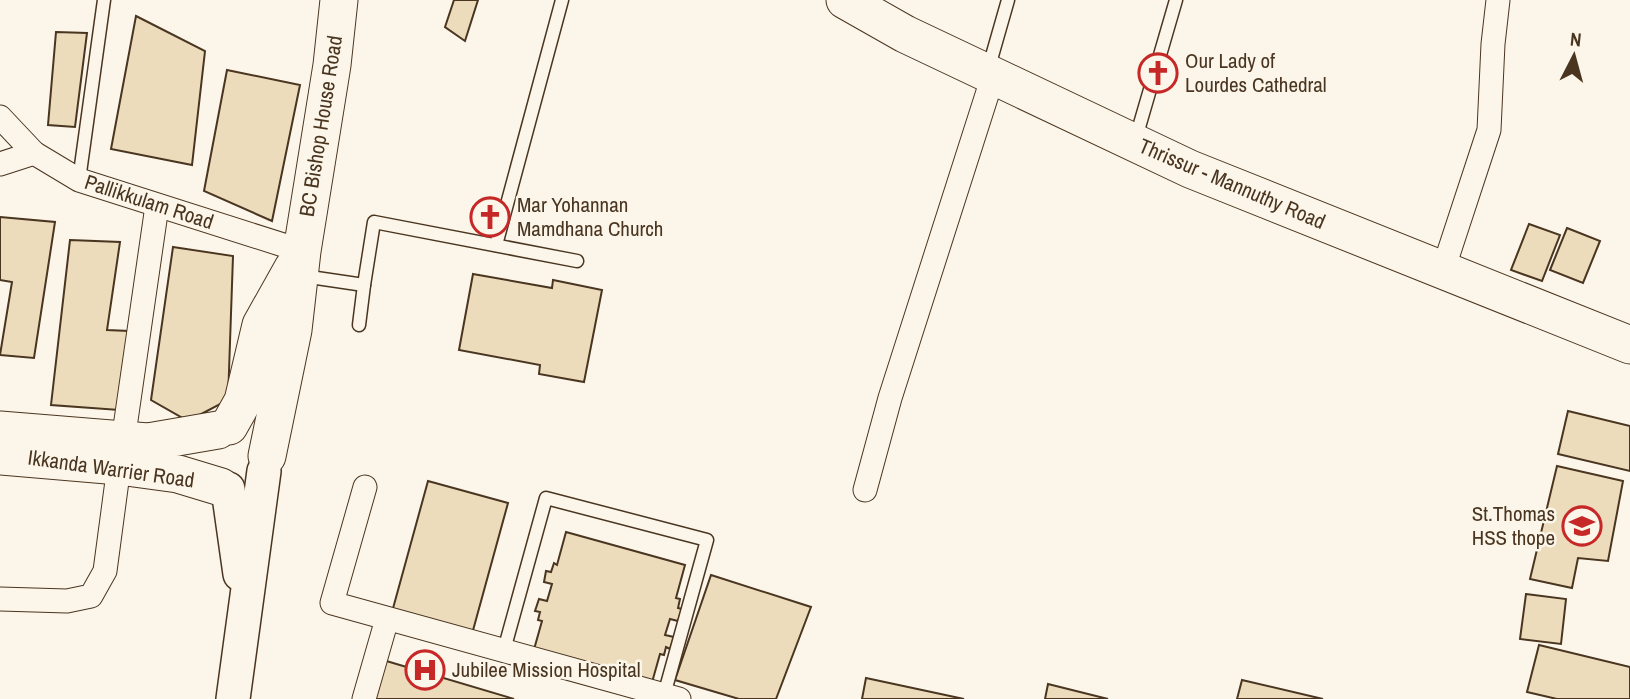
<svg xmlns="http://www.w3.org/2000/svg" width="1630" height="699" font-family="'Archivo Narrow',sans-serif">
<rect width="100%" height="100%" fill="#fbf6e9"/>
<g fill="#ecdcbc" stroke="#4a3520" stroke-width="2">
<path d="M454,0H478L465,41L445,27Z"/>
<path d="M136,16L205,51L192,165L111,149Z"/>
<path d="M56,32L87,33L75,127L48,125Z"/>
<path d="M227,70L300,85L272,221L204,191Z"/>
<path d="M0,217L55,222L34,358L0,355L12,282L0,280Z"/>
<path d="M1529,224L1560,235L1542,281L1511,270Z"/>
<path d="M1567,228L1600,241L1583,283L1550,270Z"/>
<path d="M70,240L120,242L107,330L129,331L119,410L51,405Z"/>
<path d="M173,247L233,256L228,400L188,421L151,400Z"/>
<path d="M473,274L552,288L553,280L602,290L584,382L539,374L540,365L459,350Z"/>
<path d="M1568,411L1630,426V471L1558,454Z"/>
<path d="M1557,466L1623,481L1608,561L1578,558L1572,588L1530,579Z"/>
<path d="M428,481L508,503L472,634L392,612Z"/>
<path d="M566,532L685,565L676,598L680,599L678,608L682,609L678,621L670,619L665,635L674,637L670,649L666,647L664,655L660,654L651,686L533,653L542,621L538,620L540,612L535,611L539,599L547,601L552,584L544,582L546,571L551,572L554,563L557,565Z"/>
<path d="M711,575L811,607L776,699H739L675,680Z"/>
<path d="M1526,594L1566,599L1561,644L1520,639Z"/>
<path d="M1539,645L1630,667V699H1557L1527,692Z"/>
<path d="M383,660L514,699H373Z"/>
<path d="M866,678L964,699H862Z"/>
<path d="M1242,680L1323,699H1237Z"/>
<path d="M1048,684L1108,699H1045Z"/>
</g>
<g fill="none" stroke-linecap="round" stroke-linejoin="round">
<g stroke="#4a3520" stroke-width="15">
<g id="lane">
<path d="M988,70L1008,0"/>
<path d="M1135,141L1176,0"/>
<path d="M79,180L104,0"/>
<path d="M496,245L562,0"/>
<path d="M303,276L364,285L374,222L577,261"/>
<path d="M359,325L364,285"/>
<path d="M504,650L546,498L707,540L664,695"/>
</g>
</g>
<g stroke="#4a3520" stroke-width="25">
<g id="street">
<path d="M0,117L34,153"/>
<path d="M0,164L34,153L79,180L302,251"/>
<path d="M1443,270L1489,130L1493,44L1498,0"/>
<path d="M123,441L157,206"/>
<path d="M365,487L332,603L679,699"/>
<path d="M865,490L890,398L993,76"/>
<path d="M0,599L67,601L91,596L105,571L119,466"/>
<path d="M364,699L387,619"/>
</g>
</g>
<g stroke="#4a3520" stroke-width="36">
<g id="secondary">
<path d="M228,489L240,574"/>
<path d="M233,699L264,471"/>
</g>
</g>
<g stroke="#4a3520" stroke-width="39">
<g id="primary">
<path d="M845,0L905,34L1190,169L1630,345"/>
<path d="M229,426L243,401L261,325L293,268"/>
<path d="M0,430L148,442L218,430"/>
<path d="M0,456L119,466L178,474L221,487"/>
<path d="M267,456L293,330L302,251L332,65L339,0"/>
</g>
</g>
<use href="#lane" stroke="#fbf6e9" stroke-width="12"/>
<use href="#street" stroke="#fbf6e9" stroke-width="23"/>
<use href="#secondary" stroke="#fbf6e9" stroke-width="33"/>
<use href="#primary" stroke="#fbf6e9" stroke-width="37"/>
</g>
<defs>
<g id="church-ring" transform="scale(2.0125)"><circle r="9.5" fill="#fbf6e9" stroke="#c62828" stroke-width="1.5"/><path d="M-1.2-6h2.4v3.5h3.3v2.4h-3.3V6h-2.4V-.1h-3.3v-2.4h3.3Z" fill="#c62828"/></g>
<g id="school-ring" transform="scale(2.0125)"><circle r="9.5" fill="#fbf6e9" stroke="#c62828" stroke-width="1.5"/><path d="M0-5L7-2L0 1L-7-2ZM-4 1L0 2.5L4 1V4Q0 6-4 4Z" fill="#c62828"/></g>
<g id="hospital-ring" transform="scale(2.0125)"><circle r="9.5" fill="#fbf6e9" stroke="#c62828" stroke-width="1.5"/><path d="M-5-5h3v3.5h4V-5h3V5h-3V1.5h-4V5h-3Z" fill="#c62828"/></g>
</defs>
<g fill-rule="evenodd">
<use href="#church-ring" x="1158" y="73"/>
<use href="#church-ring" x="490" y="217"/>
<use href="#school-ring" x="1582" y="526"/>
<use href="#hospital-ring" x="425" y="670"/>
</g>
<g text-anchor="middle" stroke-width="5" stroke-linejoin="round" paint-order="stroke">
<g font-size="21" fill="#4a3520" stroke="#fbf6e9" text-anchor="start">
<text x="1185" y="68">Our Lady of<tspan x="1185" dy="24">Lourdes Cathedral</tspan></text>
<text x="517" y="212">Mar Yohannan<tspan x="517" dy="24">Mamdhana Church</tspan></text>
<text x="1555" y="521" text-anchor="end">St.Thomas<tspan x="1555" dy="24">HSS thope</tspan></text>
<text x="452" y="677">Jubilee Mission Hospital</text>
</g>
<g font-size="21" fill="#4a3520" stroke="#fbf6e9">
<text transform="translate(321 126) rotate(-81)" y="7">BC Bishop House Road</text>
<text transform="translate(1232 184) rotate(23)" y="7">Thrissur - Mannuthy Road</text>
<text transform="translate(149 202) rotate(18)" y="7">Pallikkulam Road</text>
<text transform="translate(111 469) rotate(8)" y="7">Ikkanda Warrier Road</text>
</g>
</g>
<g transform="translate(1574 56) rotate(6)" stroke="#fbf6e9" stroke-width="5" paint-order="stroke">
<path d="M0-5L12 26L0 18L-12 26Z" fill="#4a3520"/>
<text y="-10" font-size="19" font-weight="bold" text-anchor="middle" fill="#4a3520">N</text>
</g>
</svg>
